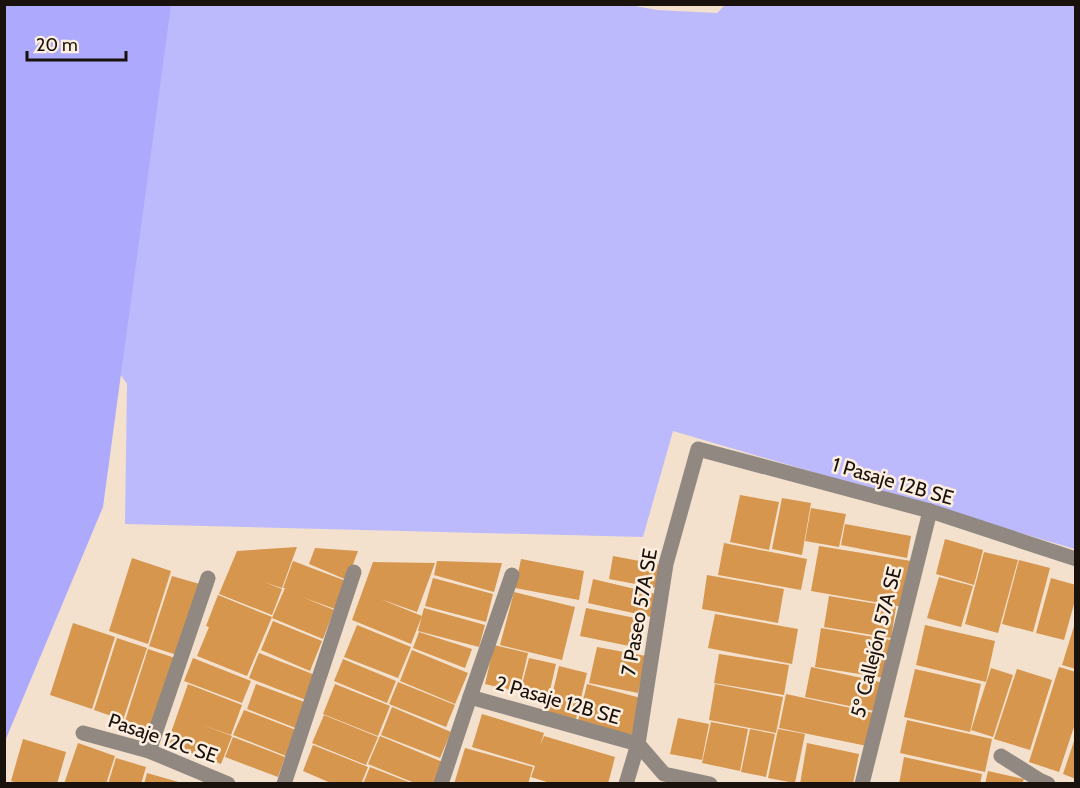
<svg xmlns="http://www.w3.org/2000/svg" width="1080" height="788" font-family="Cabin,sans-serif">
<rect width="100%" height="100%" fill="#f3e1ce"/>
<path fill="#bcbafd" d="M624,4L657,10L717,13L726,4L1075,5V549L673,431L643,537L125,524L127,384L104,350L167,5Z"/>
<path fill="#ada9fd" d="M5,4L171,5L103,507L5,741Z"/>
<g fill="#d6964d">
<path d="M740,495L779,502L769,550L730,542Z"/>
<path d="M782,498L811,503L802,555L772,549Z"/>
<path d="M811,508L846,514L839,547L805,541Z"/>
<path d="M845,524L911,536L907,558L841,545Z"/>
<path d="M945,539L983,550L974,585L936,574Z"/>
<path d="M724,543L807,559L801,590L718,575Z"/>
<path d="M819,546L911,561L903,607L811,591Z"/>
<path d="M297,547L282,588L264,582L282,589L272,615L219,594L237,551Z"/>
<path d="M315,548L358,551L347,580L309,564Z"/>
<path d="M984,552L1018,560L998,633L965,624Z"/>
<path d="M613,556L661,565L657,588L609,579Z"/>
<path d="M132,558L171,571L148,644L109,631Z"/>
<path d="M521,559L584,571L579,600L515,588Z"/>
<path d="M1019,560L1050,568L1033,632L1002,624Z"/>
<path d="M293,561L346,581L335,609L302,597L334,610L323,639L272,618L285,588H283Z"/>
<path d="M437,561L502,563L494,592L434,575Z"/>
<path d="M373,562L435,563L417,612L380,599L422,616L411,644L352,620Z"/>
<path d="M707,575L784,589L778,623L702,609Z"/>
<path d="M172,576L203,585L180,656L149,646Z"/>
<path d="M939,577L973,586L961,627L927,618Z"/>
<path d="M433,578L493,594L486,622L425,606Z"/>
<path d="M1051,578L1076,585V597L1064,640L1036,633Z"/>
<path d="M593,579L656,594L651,617L588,603Z"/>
<path d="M514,592L575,607L562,660L500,645Z"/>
<path d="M218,595L272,617L247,676L197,656L209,627L206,626Z"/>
<path d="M829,596L896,607L891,638L824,627Z"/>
<path d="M424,608L485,625L479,647L418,631Z"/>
<path d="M586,608L645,620L639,648L580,636Z"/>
<path d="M715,614L798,629L792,664L708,648Z"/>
<path d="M273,621L322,641L310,671L261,650Z"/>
<path d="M73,623L115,637L92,709L50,695Z"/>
<path d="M1075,623L1076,624V669L1062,665Z"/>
<path d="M357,625L411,647L398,678L344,657Z"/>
<path d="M925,625L995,641L986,682L916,665Z"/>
<path d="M821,628L891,640L885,678L815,667Z"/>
<path d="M419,632L472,649L465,668L413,648Z"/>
<path d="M117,638L147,648L123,720L94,710Z"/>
<path d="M494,645L528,653L519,692L485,684Z"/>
<path d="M597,647L646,656L638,693L589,683Z"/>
<path d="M148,649L178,659L154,730L125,721Z"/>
<path d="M412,650L468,673L455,704L400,681Z"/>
<path d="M259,653L315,675L306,700L249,678Z"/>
<path d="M719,654L789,665L784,695L714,683Z"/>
<path d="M193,658L251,681L242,703L184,681Z"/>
<path d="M529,658L556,664L547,703L519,696Z"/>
<path d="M343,659L396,681L387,703L334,681Z"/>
<path d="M559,666L587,673L576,719L548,712Z"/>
<path d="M811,667L880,682L874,711L805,697Z"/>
<path d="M1059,667L1076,672V721L1059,772L1029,762Z"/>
<path d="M991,668L1013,675L993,737L971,730Z"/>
<path d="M915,669L981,684L970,732L904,717Z"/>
<path d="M1017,669L1052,680L1030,750L994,739Z"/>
<path d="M398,682L455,705L446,727L389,704Z"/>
<path d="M188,684L242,705L231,735L202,725L232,736L221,764L167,744Z"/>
<path d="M256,684L307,703L298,729L247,709Z"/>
<path d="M335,684L390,706L378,736L323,714Z"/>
<path d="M587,684L641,698L632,735L578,721Z"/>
<path d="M715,684L783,697L776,733L709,720Z"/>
<path d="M786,694L874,713L867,746L779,728Z"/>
<path d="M392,707L451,732L440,758L381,735Z"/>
<path d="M244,710L296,730L286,756L233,735Z"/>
<path d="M482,714L544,733L540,746L544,736L615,757L608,784H553L531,777L535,766L472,747Z"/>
<path d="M324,715L378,737L366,765L312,743Z"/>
<path d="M678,718L709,724L702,760L670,754Z"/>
<path d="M907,720L992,739L985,772L900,753Z"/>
<path d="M711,722L748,729L740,771L702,763Z"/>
<path d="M750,729L775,734L766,777L741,772Z"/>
<path d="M778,729L805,734L795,783L768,778Z"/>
<path d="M1076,735V779L1063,774Z"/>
<path d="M380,736L445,763L437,784H417L368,764Z"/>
<path d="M233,737L285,757L278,777L225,757Z"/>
<path d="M23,739L66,752L57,784H20L11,781Z"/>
<path d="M78,743L115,756L106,784H64Z"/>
<path d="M807,743L859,754L853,784H800Z"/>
<path d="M313,745L368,767L361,784H333L303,771Z"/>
<path d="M465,748L533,767L528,784H454Z"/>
<path d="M904,757L982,774L980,784H899Z"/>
<path d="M116,758L146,767L141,784H108Z"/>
<path d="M370,767L411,783V784H363Z"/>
<path d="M988,771L1024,779L1022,784H985Z"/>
<path d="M147,773L182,783V784H144Z"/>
</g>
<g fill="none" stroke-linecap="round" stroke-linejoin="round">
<g stroke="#918981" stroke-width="15">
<path d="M470,697L512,575"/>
<path d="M83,733L149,751L228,784"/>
<path d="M149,751L208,578"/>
<path d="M1001,756L1041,781L1048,784"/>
<path d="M284,784L354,572"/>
<path d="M441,784L470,697L638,744L664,774L710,784"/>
<path d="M626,784L638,744L666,564L698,449L930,511L1076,559"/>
<path d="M862,784L930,511"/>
</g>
</g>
<g text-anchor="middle" stroke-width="5" stroke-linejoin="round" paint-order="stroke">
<g font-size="20" fill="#19120c" stroke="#feeedf">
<text transform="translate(893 481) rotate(16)" y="7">1 Pasaje 12B SE</text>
<text transform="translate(639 612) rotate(-80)" y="7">7 Paseo 57A SE</text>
<text transform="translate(876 642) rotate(-76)" y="7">5º Callejón 57A SE</text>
<text transform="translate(558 700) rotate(16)" y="7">2 Pasaje 12B SE</text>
<text transform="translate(163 738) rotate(19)" y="7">Pasaje 12C SE</text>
</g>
</g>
<rect width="1080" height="788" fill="none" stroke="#19120c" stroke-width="12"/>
<path d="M27 51v9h99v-9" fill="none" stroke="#19120c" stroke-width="3"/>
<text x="36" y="51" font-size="18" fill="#19120c" stroke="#feeedf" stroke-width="4.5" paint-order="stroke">20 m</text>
</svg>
